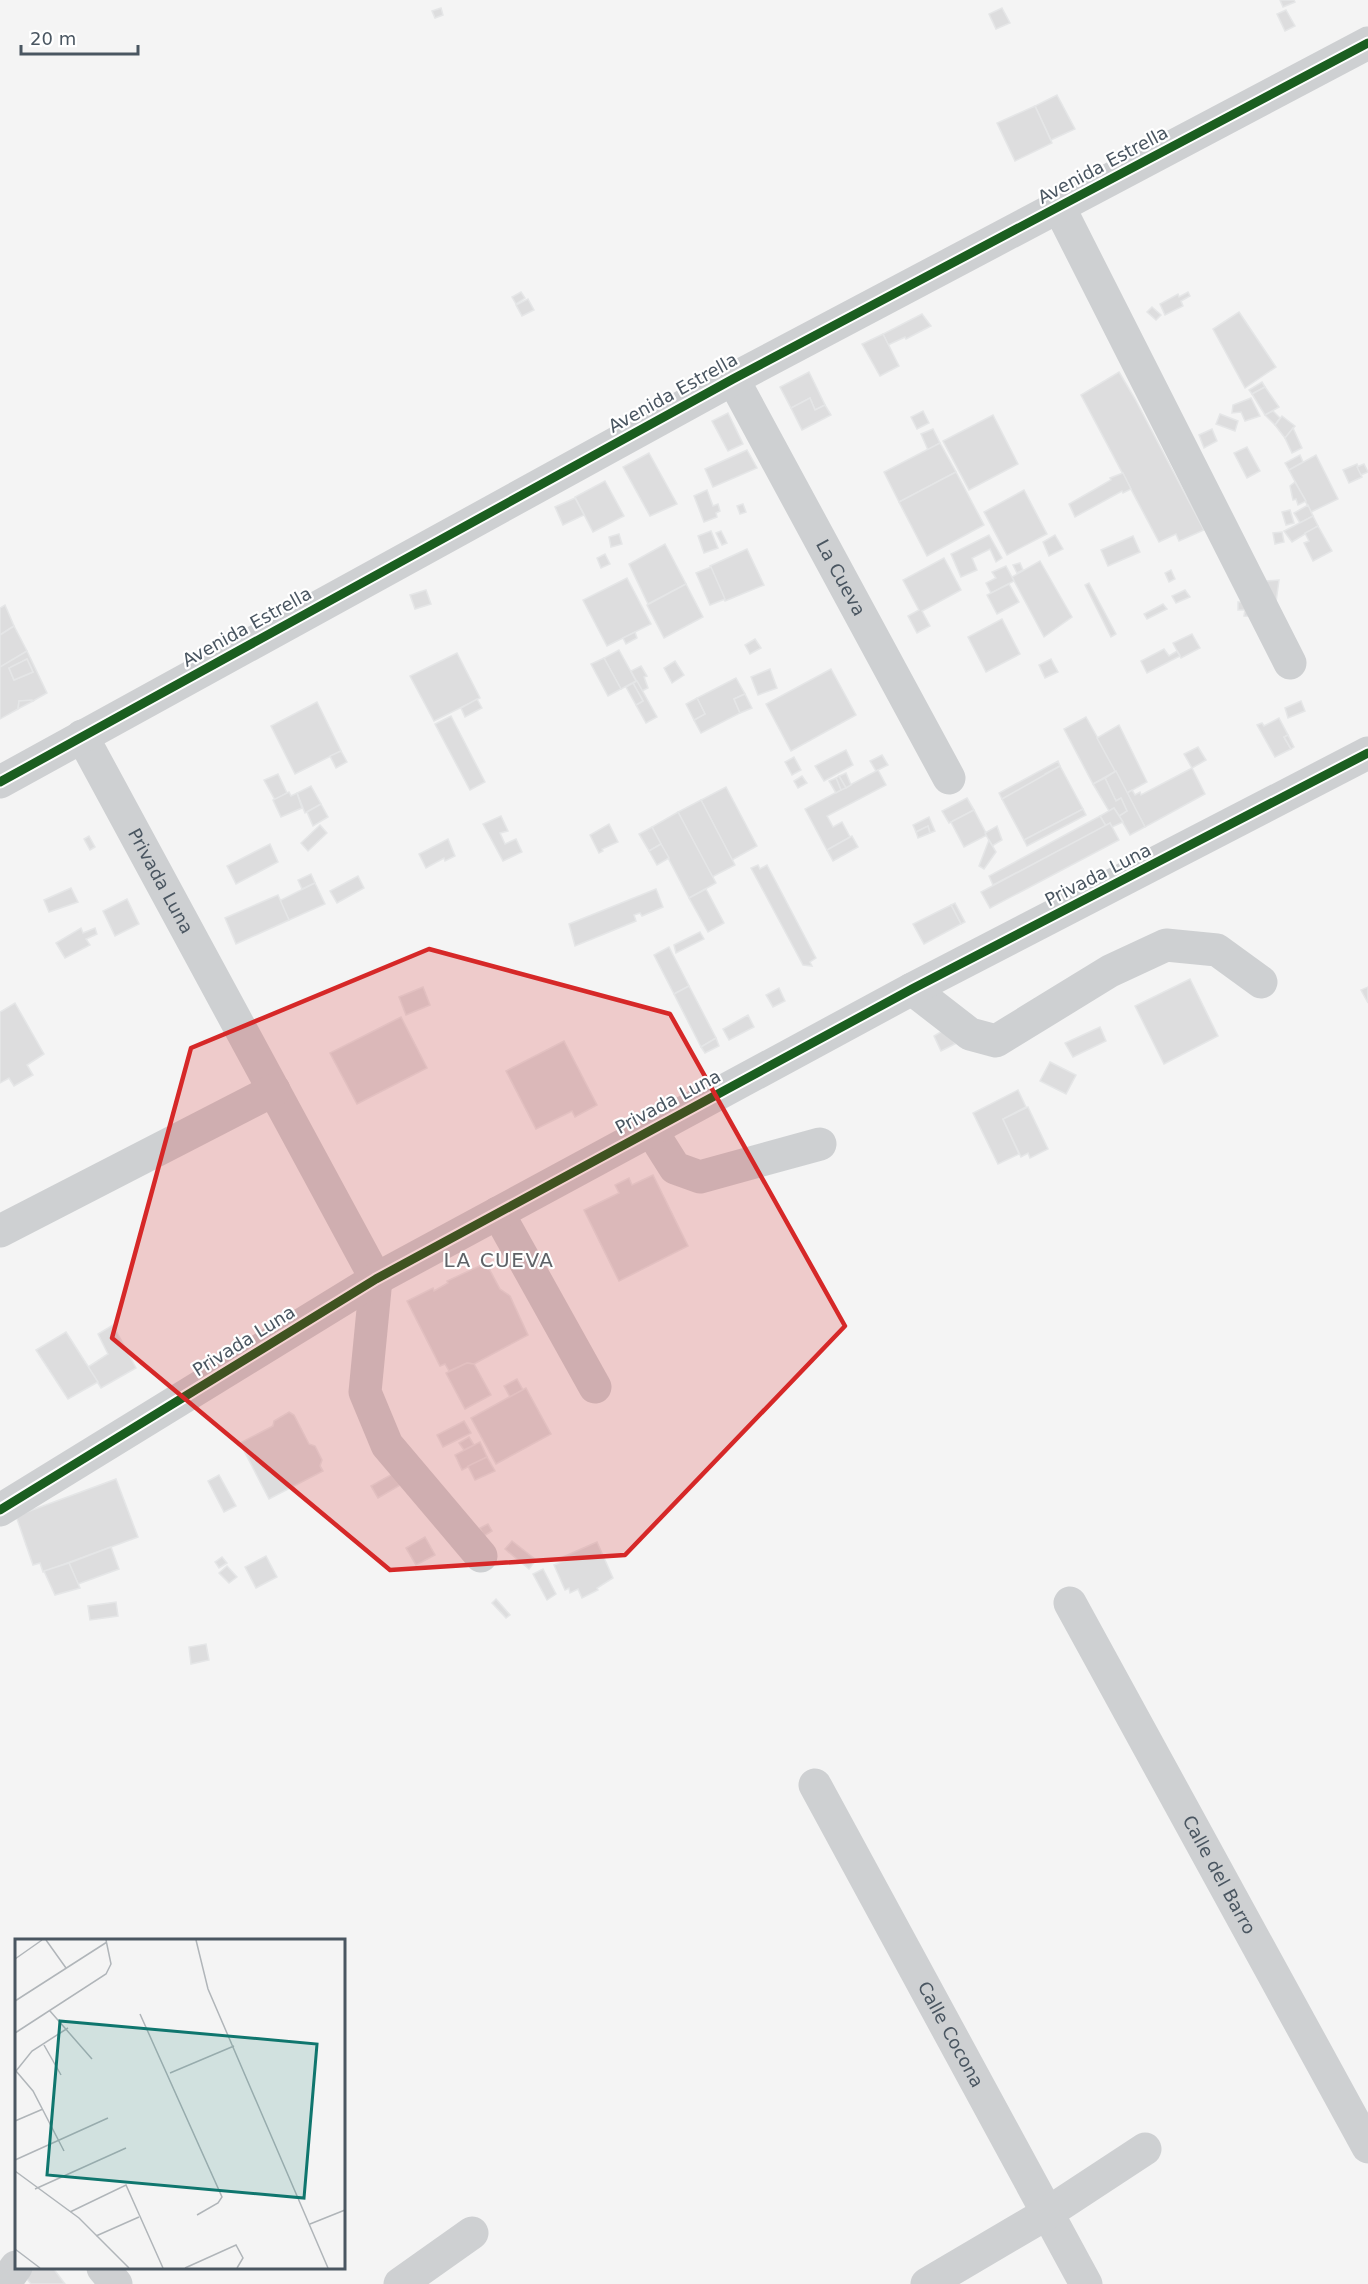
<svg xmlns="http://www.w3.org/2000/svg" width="1368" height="2284" font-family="'DejaVu Sans',sans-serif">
<rect width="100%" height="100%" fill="#f4f4f4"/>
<g fill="#ddddde" stroke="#e5e6e7" stroke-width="1.5" fill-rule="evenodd">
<path d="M1280,0H1294L1295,2L1283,7Z"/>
<path d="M441,8L443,15L435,18L432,11Z"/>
<path d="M1002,8L1010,23L996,29L989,14Z"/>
<path d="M1286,10L1295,26L1285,31L1277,14Z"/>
<path d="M1057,95L1075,129L1051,140L1035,106Z"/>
<path d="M1035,106L1052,143L1015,161L997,123Z"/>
<path d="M521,292L525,298L516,304L512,297Z"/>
<path d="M1188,292L1190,296L1181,301L1183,306L1165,315L1160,304L1178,294L1179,297Z"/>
<path d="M528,299L534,310L522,316L516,305Z"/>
<path d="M1152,307L1161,315L1156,320L1147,312Z"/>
<path d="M1239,312L1276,367L1245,388L1213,329Z"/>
<path d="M922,314L931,326L906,339L905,337L888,345L883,334Z"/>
<path d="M883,334L899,366L880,376L862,344Z"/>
<path d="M809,372L825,405L815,410L810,398L791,408L780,387Z"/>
<path d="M1119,372L1135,399L1204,530L1179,541L1176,534L1159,542L1081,395Z"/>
<path d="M1262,382L1265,387L1252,394L1249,390Z"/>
<path d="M1265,387L1279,407L1265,415L1252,394Z"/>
<path d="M810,398L815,410L825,405L831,415L802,430L791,408Z"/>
<path d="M1251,398L1260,416L1245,421L1241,412L1232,413L1233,405Z"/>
<path d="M923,411L929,423L917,429L911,417Z"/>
<path d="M1273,411L1280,418L1275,425L1265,415Z"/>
<path d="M728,413L743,444L728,451L712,421Z"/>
<path d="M1220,414L1238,421L1235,431L1216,424Z"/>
<path d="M993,415L1018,464L969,490L943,441Z"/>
<path d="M1282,416L1295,426L1285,438L1275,425Z"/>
<path d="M1293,428L1302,448L1292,453L1285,438Z"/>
<path d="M933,429L940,443L928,450L921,434Z"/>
<path d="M1212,429L1217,441L1204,448L1199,435Z"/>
<path d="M940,443L956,472L899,502L884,472Z"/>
<path d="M1247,447L1260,471L1247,478L1234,453Z"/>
<path d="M747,450L757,468L713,487L705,469Z"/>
<path d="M649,453L677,504L650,516L623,467Z"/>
<path d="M1300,455L1303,462L1289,470L1285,463Z"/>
<path d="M1316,455L1338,499L1311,512L1289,470Z"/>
<path d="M1357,464L1362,477L1349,483L1343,470Z"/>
<path d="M1364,464L1368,472L1361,475L1357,467Z"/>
<path d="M956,472L984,525L927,556L899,502Z"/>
<path d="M1123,473L1131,489L1123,493L1122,491L1075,517L1069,504L1111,480L1110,478Z"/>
<path d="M605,481L624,516L593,532L575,497Z"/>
<path d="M1295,482L1306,501L1298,505L1296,499L1293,500L1290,486Z"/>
<path d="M707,490L713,506L718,504L720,511L716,513L717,517L704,522L694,496Z"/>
<path d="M1024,490L1047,534L1007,555L984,512Z"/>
<path d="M575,498L584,515L563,525L555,507Z"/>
<path d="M743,504L746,512L740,514L737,506Z"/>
<path d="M1308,505L1313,516L1300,523L1294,513Z"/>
<path d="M1290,510L1294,523L1286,525L1282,512Z"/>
<path d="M1313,516L1318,526L1292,542L1284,531Z"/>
<path d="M1318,526L1332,551L1313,561L1304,543L1309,541L1305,533Z"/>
<path d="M711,531L718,548L704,553L698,536Z"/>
<path d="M721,531L727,543L722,545L716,533Z"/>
<path d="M1282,532L1284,542L1275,544L1273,533Z"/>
<path d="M619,534L622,544L611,547L609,537Z"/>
<path d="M989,535L1002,558L996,562L990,549L972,558L977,570L961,577L951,554Z"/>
<path d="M1055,535L1063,549L1049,556L1043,542Z"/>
<path d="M1133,536L1140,552L1108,566L1101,550Z"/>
<path d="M665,544L686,584L648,604L629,564Z"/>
<path d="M747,549L764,585L725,601L710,566Z"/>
<path d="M605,554L610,564L601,568L597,558Z"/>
<path d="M944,558L961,590L922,611L930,626L917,633L908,616L919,610L903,580Z"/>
<path d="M1040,561L1072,617L1044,637L1012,577Z"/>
<path d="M1020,563L1023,570L1017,573L1013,565Z"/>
<path d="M1006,566L1014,581L991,593L986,583L996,578L992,572Z"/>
<path d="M711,567L725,599L710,605L696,573Z"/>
<path d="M1171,570L1175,579L1169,582L1165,573Z"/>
<path d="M627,578L651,624L607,646L583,600Z"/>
<path d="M1279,580L1274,617L1244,616L1245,610H1238V602H1248L1256,582Z"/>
<path d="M1089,583L1116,634L1111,637L1085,585Z"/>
<path d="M686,584L703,617L664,638L647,605Z"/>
<path d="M1009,584L1019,602L997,614L987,595Z"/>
<path d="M426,590L431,604L415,609L410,595Z"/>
<path d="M1185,590L1190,597L1176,603L1172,596Z"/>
<path d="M1163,604L1167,609L1147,619L1144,614Z"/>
<path d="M5,605L14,626L0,635V608Z"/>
<path d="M1002,619L1020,654L986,672L968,637Z"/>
<path d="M14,626L27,651L0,667V635Z"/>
<path d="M635,632L637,638L626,644L623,638Z"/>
<path d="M1192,634L1200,648L1181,658L1173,643Z"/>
<path d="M755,639L761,648L750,654L745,645Z"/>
<path d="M1164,649L1169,656L1177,651L1180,656L1147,673L1141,661Z"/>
<path d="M619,650L636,681L621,689L604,658Z"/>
<path d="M27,651L47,693L33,701H19L18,709L0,719V667ZM27,659L33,672L14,680L9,668Z"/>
<path d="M457,653L480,698L434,721L410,676Z"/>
<path d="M604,658L621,689L608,696L591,664Z"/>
<path d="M27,659L33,672L14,680L9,668Z"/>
<path d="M1051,659L1058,672L1045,678L1039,665Z"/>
<path d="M675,661L684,675L672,683L664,668Z"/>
<path d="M641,666L647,676L644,677L648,688L642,691L631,671Z"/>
<path d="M770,669L777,688L758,695L751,677Z"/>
<path d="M831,669L856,715L791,751L766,704Z"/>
<path d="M736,678L745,694L734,699L740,713L701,733L694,720L705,714L697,698Z"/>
<path d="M637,681L657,717L646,723L636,705L643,701L633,683Z"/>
<path d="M633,683L643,701L636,705L626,687Z"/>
<path d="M745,694L752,708L740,713L734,699Z"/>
<path d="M697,698L705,714L694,720L686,704Z"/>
<path d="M477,699L482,708L465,717L461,708Z"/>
<path d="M32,700L33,701L18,709L19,701Z"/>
<path d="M1301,701L1305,711L1288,718L1285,708Z"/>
<path d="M317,702L341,751L295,774L271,726Z"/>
<path d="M451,716L485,782L470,790L435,724Z"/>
<path d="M1086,717L1116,771L1093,784L1064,729Z"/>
<path d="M1279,718L1288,735L1284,737L1291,749L1275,757L1257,725L1262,723L1264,726Z"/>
<path d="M1119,725L1147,782L1127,793L1097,738Z"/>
<path d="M1288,735L1294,747L1291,749L1284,737Z"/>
<path d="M1198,747L1206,760L1192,768L1184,754Z"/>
<path d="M846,750L853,765L824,781L815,766Z"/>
<path d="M341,751L347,762L336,768L330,756Z"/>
<path d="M882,755L888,765L876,771L870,761Z"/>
<path d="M794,757L801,770L792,775L785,762Z"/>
<path d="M1058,761L1060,766L1045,774V776L1002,799L999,793Z"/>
<path d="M1060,766L1083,809L1024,840L1002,799Z"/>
<path d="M1192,768L1205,794L1145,827L1127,793L1132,790L1135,795L1140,792L1141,795Z"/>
<path d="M878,770L886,785L827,816L833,827L842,822L850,837L827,850L805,809Z"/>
<path d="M1116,771L1145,827L1130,835L1119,816L1127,811L1121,798L1116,801L1105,778Z"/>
<path d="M846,773L851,785L846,788L839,776Z"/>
<path d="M278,774L287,793L275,800L264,780Z"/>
<path d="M802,776L807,783L798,788L794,781Z"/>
<path d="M839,776L846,788L841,790L836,778Z"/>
<path d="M836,778L841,790L836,793L829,781Z"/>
<path d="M1105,778L1116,801L1121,798L1127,811L1119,816L1114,808L1109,811L1093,784Z"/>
<path d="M311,786L321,804L305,813L297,793Z"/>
<path d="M726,787L757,846L732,860L701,800Z"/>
<path d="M289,792L291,796L297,793L302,808L281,817L273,800Z"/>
<path d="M967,798L974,810L949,823L942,811Z"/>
<path d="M701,800L735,865L712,877L678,812Z"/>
<path d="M321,804L328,817L313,826L307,812Z"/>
<path d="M1114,808L1123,822L1112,827L1110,823L1106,826L1100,816Z"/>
<path d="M1083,809L1086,815L1027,846L1024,840Z"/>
<path d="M974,810L987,835L964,847L951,822Z"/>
<path d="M678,812L716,883L689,898L652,827Z"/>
<path d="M501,816L508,831L500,833L505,844L516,839L522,852L503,861L483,824Z"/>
<path d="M1100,816L1106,826L993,885L989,876Z"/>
<path d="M929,817L935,831L930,833L928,826L916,832L913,825Z"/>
<path d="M1110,823L1119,840L990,908L981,892Z"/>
<path d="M609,824L618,842L602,849L603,851L599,853L590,835Z"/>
<path d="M320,825L327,833L308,851L301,843Z"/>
<path d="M928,826L930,833L918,838L916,832Z"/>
<path d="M997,826L1002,840L992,846L985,833Z"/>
<path d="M652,827L661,844L649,851L639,834Z"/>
<path d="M89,836L95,847L90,850L84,839Z"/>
<path d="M852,836L858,847L833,861L827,850Z"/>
<path d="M448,839L455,856L445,861L444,858L426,868L419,854Z"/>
<path d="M989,840L996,852L984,869L979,866Z"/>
<path d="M270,844L278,862L236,884L227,866Z"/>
<path d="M661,844L669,858L657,865L649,851Z"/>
<path d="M758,865L760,869L767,865L816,958L810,962L812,966L803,965L751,868Z"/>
<path d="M311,874L315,883L302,889L298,880Z"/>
<path d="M358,876L364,888L337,903L330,891Z"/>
<path d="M315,883L325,904L289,920L279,901Z"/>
<path d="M71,888L78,902L49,912L44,900Z"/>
<path d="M656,889L663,907L642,916L640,913L634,915L636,921L575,946L569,924Z"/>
<path d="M706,889L724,923L708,932L689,898Z"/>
<path d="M278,895L289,920L236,944L225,918Z"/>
<path d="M127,899L139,924L115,936L103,911Z"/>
<path d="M955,903L965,922L961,924L951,905Z"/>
<path d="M951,905L961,924L924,944L913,924Z"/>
<path d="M81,928L83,933L95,928L97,934L86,939L90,945L65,958L56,943Z"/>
<path d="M700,932L704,939L676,953L674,945Z"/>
<path d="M669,947L689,986L674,994L654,955Z"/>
<path d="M1190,979L1218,1036L1164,1064L1135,1006Z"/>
<path d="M689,986L716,1038L701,1047L674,994Z"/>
<path d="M423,987L430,1005L406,1015L399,997Z"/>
<path d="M1368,987V1003L1361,990Z"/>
<path d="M779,988L785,1001L773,1007L766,995Z"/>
<path d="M15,1003L44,1054L27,1065L33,1075L14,1086L9,1078L0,1083V1012Z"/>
<path d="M748,1015L754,1027L729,1040L723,1029Z"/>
<path d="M401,1017L427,1068L357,1104L330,1053Z"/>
<path d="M1100,1027L1106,1041L1073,1057L1065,1043Z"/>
<path d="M947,1028L955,1044L941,1051L934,1036Z"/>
<path d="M716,1038L719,1046L705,1053L701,1047Z"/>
<path d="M564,1041L597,1105L575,1117L572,1111L536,1129L506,1071Z"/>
<path d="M1050,1062L1076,1075L1066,1094L1040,1081Z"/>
<path d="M1018,1090L1026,1107L1003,1119L1019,1154L998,1164L973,1113Z"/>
<path d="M1028,1107L1048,1149L1030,1158L1028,1153L1021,1157L1003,1119Z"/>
<path d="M653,1175L688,1246L619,1281L584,1210L619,1193L615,1185L629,1178L632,1185Z"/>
<path d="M486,1263L500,1289L510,1296L528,1335L474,1364L467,1363L449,1371L445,1364L440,1366L407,1301L433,1288L434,1291L448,1283L447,1281Z"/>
<path d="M113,1325L136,1368L101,1388L88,1367L108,1354L98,1334Z"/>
<path d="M66,1332L98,1382L68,1399L36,1350Z"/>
<path d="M467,1363L474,1364L491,1395L465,1409L446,1373Z"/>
<path d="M517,1379L523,1390L510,1397L504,1386Z"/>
<path d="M526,1388L551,1434L496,1464L471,1418Z"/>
<path d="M289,1412L294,1415L309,1444L315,1446L322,1460L320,1466L323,1471L269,1499L240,1443L273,1426L274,1421Z"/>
<path d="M464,1421L471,1433L443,1447L437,1435Z"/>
<path d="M469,1437L474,1445L464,1450L459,1443Z"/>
<path d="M480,1442L487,1457L462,1470L455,1455Z"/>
<path d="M487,1457L495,1471L475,1480L468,1466Z"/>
<path d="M396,1472L402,1484L378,1498L371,1486Z"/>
<path d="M219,1475L236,1506L224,1512L208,1481Z"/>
<path d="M116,1479L138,1537L43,1572L40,1563L33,1565L16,1516Z"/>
<path d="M488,1524L492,1531L484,1536L480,1528Z"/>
<path d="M425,1537L435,1555L416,1565L406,1548Z"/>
<path d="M512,1541L536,1560L529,1569L505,1549Z"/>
<path d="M597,1542L613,1578L597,1588L598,1590L582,1598L578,1589L570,1593L569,1588L565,1590L554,1565L564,1561L563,1557Z"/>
<path d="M111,1547L119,1569L78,1584L69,1563Z"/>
<path d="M266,1556L277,1577L256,1588L245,1567Z"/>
<path d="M222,1557L227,1563L219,1568L215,1562Z"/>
<path d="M69,1563L80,1588L55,1595L44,1571Z"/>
<path d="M227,1566L237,1577L229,1583L219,1573Z"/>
<path d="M543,1569L556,1594L547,1600L533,1574Z"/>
<path d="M496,1599L510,1615L506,1618L492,1603Z"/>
<path d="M116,1602L118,1616L90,1620L88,1606Z"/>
<path d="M206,1644L209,1660L191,1664L189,1647Z"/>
<path d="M23,2268H53L65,2284H31L20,2270Z"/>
</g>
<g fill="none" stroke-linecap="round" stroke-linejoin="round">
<g stroke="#ced0d2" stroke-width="33">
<path d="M1059,207L1290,663"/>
<path id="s1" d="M733,379L949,778"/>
<path id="s2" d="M82,736L376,1279"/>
<path d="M0,782L733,379L1368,43"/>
<path d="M912,989L970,1034L996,1041L1110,971L1166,945L1217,950L1261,982"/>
<path d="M651,1130L675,1168L700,1177L820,1144"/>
<path d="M498,1213L595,1387"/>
<path d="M0,1231L274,1090"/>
<path d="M376,1279L365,1392L387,1445L481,1556"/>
<path d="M0,1510L376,1279L912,989L1368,753"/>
<path id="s3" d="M1070,1603L1368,2147"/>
<path id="s4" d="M815,1785L1086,2284"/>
<path d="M103,2268L116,2284"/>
<path d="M4,2284L16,2267"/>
<path d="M400,2284L472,2233"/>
<path d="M927,2284L1046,2214L1145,2149"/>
</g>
<g stroke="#fff" stroke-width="13">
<g id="cycleway">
<path d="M0,782L733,379L1368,43"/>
<path d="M0,1510L376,1279L912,989L1368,753"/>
</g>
</g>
<use href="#cycleway" stroke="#1b5e20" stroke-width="9"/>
</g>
<path fill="#d62828" fill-opacity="0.2" stroke="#d62828" stroke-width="4.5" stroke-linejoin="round" d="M429,949L670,1014L845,1326L625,1555L390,1570L112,1338L191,1048Z"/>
<g text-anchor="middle" stroke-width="4.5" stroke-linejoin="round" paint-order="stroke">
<g font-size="18" fill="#4a5661" stroke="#fff">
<text transform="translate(1103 165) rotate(-28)" y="6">Avenida Estrella</text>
<text transform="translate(673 393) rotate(-29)" y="6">Avenida Estrella</text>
<text dy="6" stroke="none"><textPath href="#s1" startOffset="226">La Cueva</textPath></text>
<text transform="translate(247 627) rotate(-29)" y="6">Avenida Estrella</text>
<text transform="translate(1098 875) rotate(-27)" y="6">Privada Luna</text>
<text dy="6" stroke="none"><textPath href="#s2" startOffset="165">Privada Luna</textPath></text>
<text transform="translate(668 1102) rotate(-28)" y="6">Privada Luna</text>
<text transform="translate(244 1341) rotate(-32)" y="6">Privada Luna</text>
<text dy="6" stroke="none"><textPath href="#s3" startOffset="310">Calle del Barro</textPath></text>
<text dy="6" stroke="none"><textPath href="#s4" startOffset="284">Calle Cocona</textPath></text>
</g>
<g font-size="20" letter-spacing="1.5" fill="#5f6368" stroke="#fff">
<text x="499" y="1267">LA CUEVA</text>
</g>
</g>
<g transform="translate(15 1939)">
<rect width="330" height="330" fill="#f4f4f4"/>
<path fill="none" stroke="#b0b5b9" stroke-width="1.5" d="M31,1L51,29M181,1L193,50L313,329M0,20L27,1M0,62L92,3M35,72L77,120M125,75L207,258L203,264L182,276M0,94L91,35L96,25L91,1M29,106L46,136M1,132L18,152L49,212M1,132L17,112L53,89M155,134L219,107M0,182L28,170M0,221L93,179M0,232L64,279L114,329M20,250L111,209M55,273L111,246L148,329M295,285L330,271M81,297L124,278M0,310L25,329M170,329L221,306L228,319L222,329"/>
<path fill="#0f766e" fill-opacity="0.15" stroke="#0f766e" stroke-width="3" d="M45,82L302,105L289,259L32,236Z"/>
<rect width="330" height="330" fill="none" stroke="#4a5661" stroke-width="3"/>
</g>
<path d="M21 45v9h117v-9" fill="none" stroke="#4a5661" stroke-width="3"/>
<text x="30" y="45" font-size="18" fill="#4a5661" stroke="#ffffff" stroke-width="4.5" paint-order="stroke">20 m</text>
</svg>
